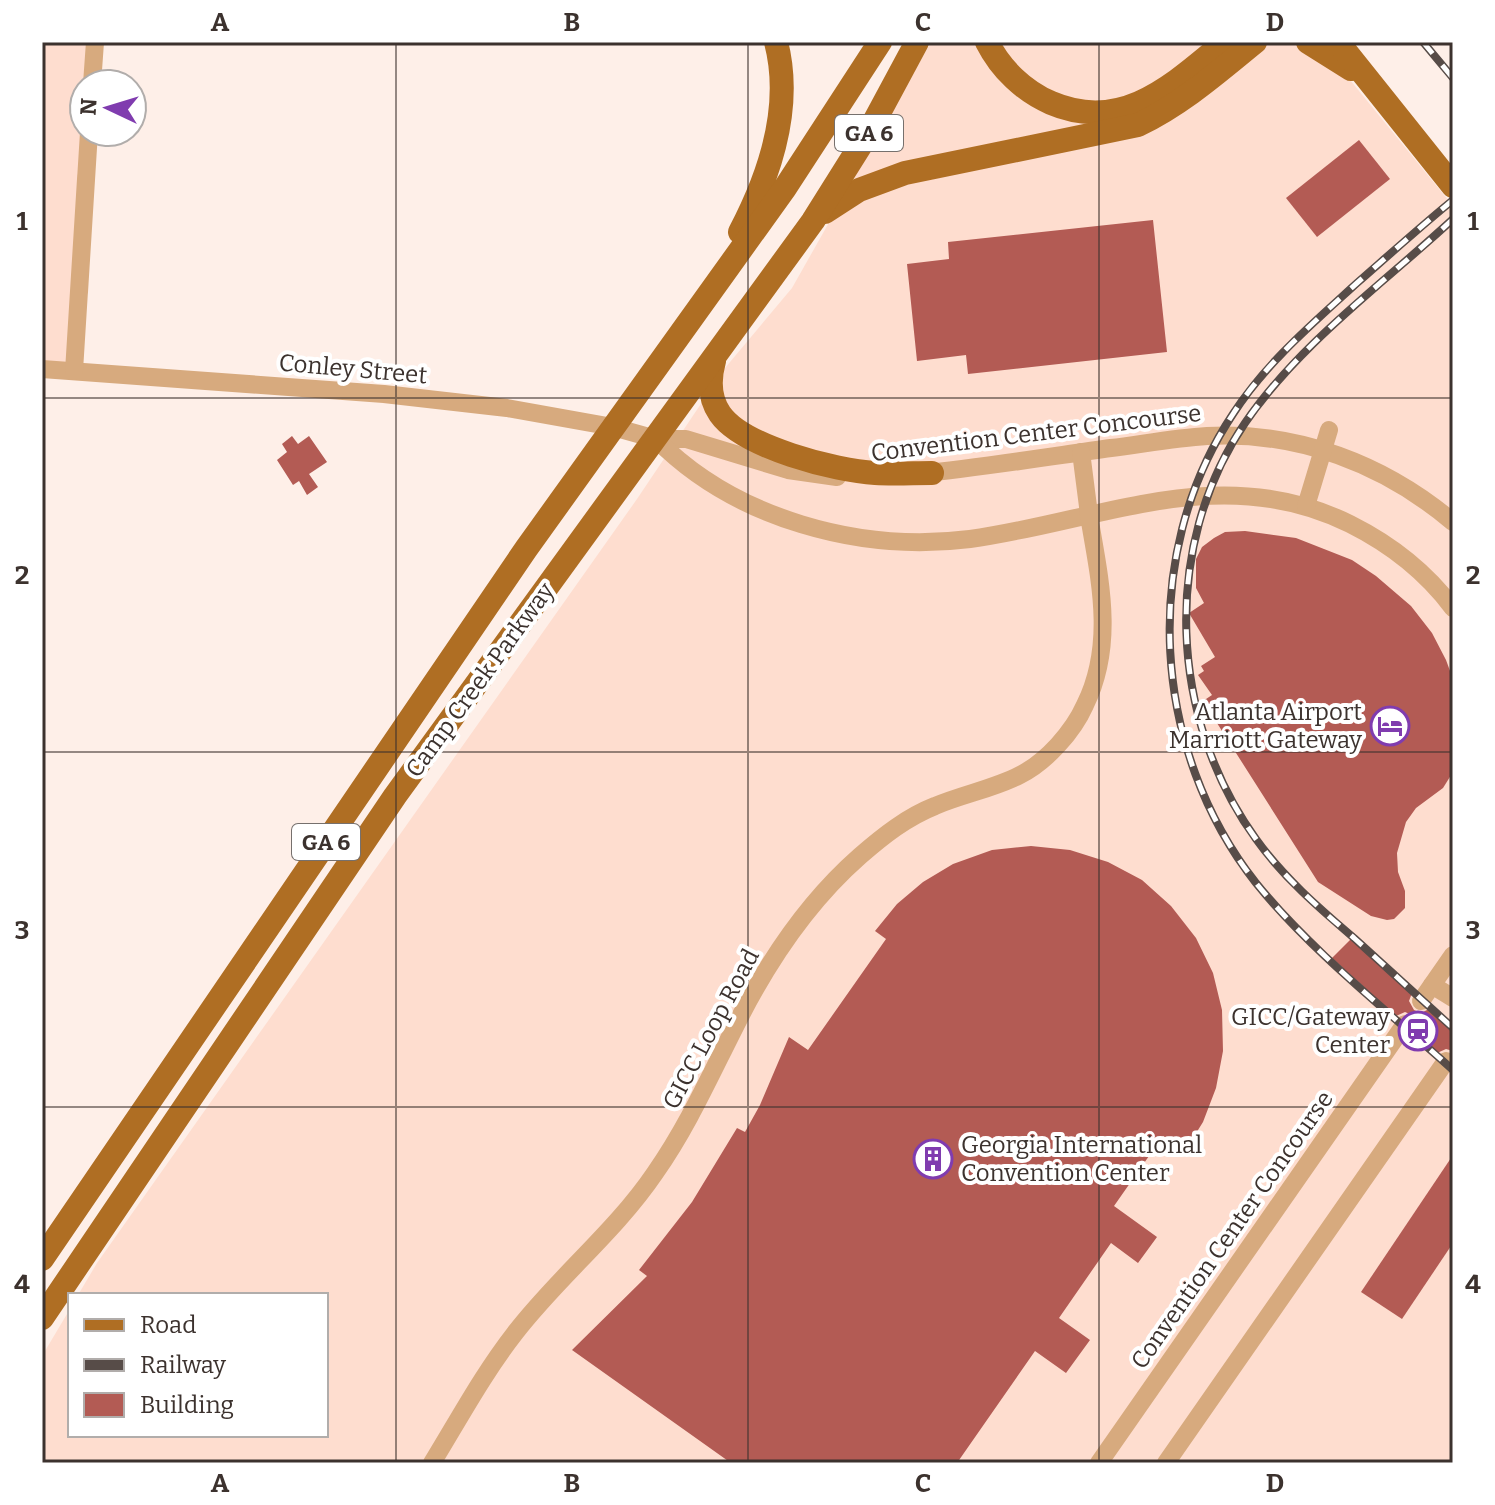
<svg xmlns="http://www.w3.org/2000/svg" width="1495" height="1505" font-family="Bitter,serif">
<rect width="100%" height="100%" fill="#feefe8"/>
<g fill="#feddcf">
<path d="M42,42H101L84,84L79,367L42,365Z"/>
<path d="M931,42H1319L1453,206V1463H42V1356L70,1309V1435H326V1295H78L97,1263L637,499L725,368L792,288Z"/>
</g>
<g fill="#b35b54">
<path d="M1359,140L1390,179L1317,237L1286,198Z"/>
<path d="M1153,220L1167,352L968,374L966,355L917,361L907,264L949,259L948,242Z"/>
<path d="M292,436L298,444L309,436L327,462L309,474L318,487L307,495L299,481L293,485L277,460L287,452L282,444Z"/>
<path d="M1245,531L1296,538L1352,560L1376,576L1411,606L1432,633L1446,660L1453,679V772L1443,788L1416,808L1406,822L1397,853L1398,872L1405,891V908L1394,919L1387,920L1371,916L1318,882L1203,701L1212,695L1198,675L1204,671L1201,666L1215,657L1189,613L1204,603L1196,588V559L1202,547L1214,538L1225,532Z"/>
<path d="M1031,846L1070,850L1108,862L1142,880L1171,906L1196,938L1213,973L1222,1010L1223,1051L1216,1088L1203,1122L1185,1151L1163,1136L1114,1206L1157,1237L1138,1263L1111,1243L1059,1318L1090,1340L1066,1373L1035,1351L957,1463H731L572,1350L647,1276L639,1270L692,1202L737,1128L745,1132L760,1105L789,1037L808,1050L886,939L875,931L897,904L923,882L953,864L992,850Z"/>
<path d="M1351,939L1412,993L1409,1001L1414,1010L1421,1013L1429,1009L1453,1030V1051L1446,1049L1437,1053L1414,1032L1417,1024L1412,1015L1405,1012L1396,1016L1332,958Z"/>
<path d="M1453,1155V1243L1402,1319L1361,1292Z"/>
</g>
<g fill="none" stroke-linecap="round" stroke-linejoin="round">
<g stroke="#d7aa7e" stroke-width="18">
<path d="M92,84L95,42"/>
<path d="M42,369L384,394L507,408L613,427L656,439H686L788,470L837,477"/>
<path d="M74,371L89,132"/>
<path d="M656,439C735,519 860,553 970,539C1101,521 1221,460 1350,524C1390,544 1426,572 1453,608"/>
<path d="M919,474C983,467 1047,457 1111,448C1143,444 1175,438 1207,436C1298,431 1384,464 1453,522"/>
<path d="M1306,506L1329,430"/>
<path d="M1432,985L1453,998"/>
<path d="M1421,1001L1453,955"/>
<path d="M432,1463C459,1419 483,1374 515,1333C558,1277 615,1232 655,1173C690,1123 713,1069 741,1015C771,957 811,899 860,856C883,836 907,817 935,806C963,794 993,789 1020,775C1046,762 1073,732 1085,705C1114,646 1101,585 1090,522C1087,499 1084,476 1081,452"/>
<path d="M1099,1463L1405,1024"/>
<path d="M1166,1463L1446,1061"/>
</g>
<g stroke="#af6e23" stroke-width="24">
<path d="M987,42C1015,97 1079,129 1139,103C1171,89 1198,64 1225,42"/>
<path d="M1308,42L1351,69"/>
<path d="M1338,42L1453,186"/>
<path d="M825,212L859,190L905,173L1138,125C1182,104 1218,72 1255,42"/>
<path d="M740,232C770,175 793,107 776,42"/>
<path d="M714,361C709,379 709,398 720,414C743,447 836,471 875,473C894,474 913,473 932,473"/>
<path d="M42,1259L526,549L785,188L880,42"/>
<path d="M42,1318L395,796L813,221L867,135L917,42"/>
</g>
<g stroke="#574c48" stroke-width="8">
<g id="rail">
<path d="M1423,42L1453,78"/>
<path d="M1453,200C1420,227 1389,255 1357,283C1312,324 1266,363 1233,414C1139,555 1152,751 1256,883C1310,950 1389,1012 1453,1070"/>
<path d="M1453,219C1383,284 1300,343 1245,423C1161,546 1169,719 1256,839C1283,877 1319,908 1354,938C1387,968 1420,998 1453,1028"/>
</g>
</g>
<use href="#rail" stroke="#fff" stroke-width="5" stroke-dasharray="15" stroke-linecap="butt"/>
</g>
<path fill="none" stroke="#3c322e" stroke-width="2" stroke-opacity="0.55" d="M396,42V1463M748,42V1463M1099,42V1463M42,398H1453M42,752H1453M42,1107H1453"/>
<defs>
<g id="hotel-ring" transform="scale(2)"><circle r="9.5" fill="#fff" stroke="#803caf" stroke-width="1.5"/><path d="M-6-4.5h1.5V1H6V5H4.5V3h-9V5H-6ZM-4 0a1.8 1.8 0 1 1 3.6 0ZM.5 0V-2.5h3Q6-2.5 6 0Z" fill="#803caf"/></g>
<g id="station-ring" transform="scale(2)"><circle r="9.5" fill="#fff" stroke="#803caf" stroke-width="1.5"/><path d="M-3-6H3Q5-6 5-4V2Q5 4 3 4L4.5 6H3L1.5 4h-3L-3 6H-4.5L-3 4Q-5 4-5 2V-4Q-5-6-3-6ZM-3.5-4v3h7v-3ZM-3.5 1v1.5H-2V1ZM2 1v1.5H3.5V1Z" fill="#803caf"/></g>
<g id="building-ring" transform="scale(2)"><circle r="9.5" fill="#fff" stroke="#803caf" stroke-width="1.5"/><path d="M-4-6H4V6H1V3H-1V6H-4ZM-2.5-4.3h1.7v1.8h-1.7ZM.8-4.3h1.7v1.8H.8ZM-2.5-1h1.7V.8h-1.7ZM.8-1h1.7V.8H.8Z" fill="#803caf"/></g>
</defs>
<g fill-rule="evenodd">
<use href="#hotel-ring" x="1390" y="726"/>
<use href="#station-ring" x="1418" y="1031"/>
<use href="#building-ring" x="933" y="1159"/>
</g>
<g text-anchor="middle" stroke-width="8" stroke-linejoin="round" paint-order="stroke">
<g fill="#fff" stroke="#76706d" stroke-width="2">
<rect x="835" y="115" width="68" height="36" rx="6"/>
<rect x="292" y="824" width="68" height="36" rx="6"/>
</g>
<g font-size="22" font-weight="bold" fill="#3c322e">
<text x="869" y="141">GA 6</text>
<text x="326" y="850">GA 6</text>
</g>
<g font-size="24" fill="#3c322e" stroke="#fff">
<text transform="translate(353 369) rotate(5)" y="8">Conley Street</text>
<text transform="translate(1036 433) rotate(-7)" y="8">Convention Center Concourse</text>
<text transform="translate(480 680) rotate(-54)" y="8">Camp Creek Parkway</text>
<text transform="translate(711 1029) rotate(-62)" y="8">GICC Loop Road</text>
<text transform="translate(1232 1230) rotate(-55)" y="8">Convention Center Concourse</text>
</g>
<g font-size="24" fill="#3c322e" stroke="#fff" text-anchor="end">
<text x="1362" y="720">Atlanta Airport<tspan x="1362" dy="28">Marriott Gateway</tspan></text>
<text x="1390" y="1025">GICC/Gateway<tspan x="1390" dy="28">Center</tspan></text>
<text x="961" y="1153" text-anchor="start">Georgia International<tspan x="961" dy="28">Convention Center</tspan></text>
</g>
</g>
<rect width="1495" height="1505" fill="none" stroke="#ffffff" stroke-width="88"/>
<rect x="68" y="1293" width="260" height="144" fill="#ffffff" stroke="#b1adab" stroke-width="2"/>
<rect x="84" y="1319" width="40" height="12" fill="#af6e23" stroke="#b1adab" stroke-width="2"/>
<text x="140" y="1333" font-size="24" fill="#3c322e">Road</text>
<rect x="84" y="1359" width="40" height="12" fill="#574c48" stroke="#b1adab" stroke-width="2"/>
<text x="140" y="1373" font-size="24" fill="#3c322e">Railway</text>
<rect x="84" y="1393" width="40" height="24" fill="#b35b54" stroke="#b1adab" stroke-width="2"/>
<text x="140" y="1413" font-size="24" fill="#3c322e">Building</text>
<g transform="translate(108 108) rotate(274)"><circle r="38" fill="#ffffff" stroke="#b1adab" stroke-width="2"/>
<path d="M0-6L14 30L0 20L-14 30Z" fill="#803caf"/>
<text y="-12" font-size="22" font-weight="bold" text-anchor="middle" fill="#3c322e">N</text>
</g>
<rect x="44" y="44" width="1407" height="1417" fill="none" stroke="#3c322e" stroke-width="3"/>
<g font-size="26" text-anchor="middle" font-weight="bold" fill="#3c322e">
<text x="220" y="31">A</text>
<text x="572" y="31">B</text>
<text x="923" y="31">C</text>
<text x="1275" y="31">D</text>
<text x="22" y="230">1</text>
<text x="1473" y="230">1</text>
<text x="22" y="584">2</text>
<text x="1473" y="584">2</text>
<text x="22" y="939">3</text>
<text x="1473" y="939">3</text>
<text x="22" y="1293">4</text>
<text x="1473" y="1293">4</text>
<text x="220" y="1492">A</text>
<text x="572" y="1492">B</text>
<text x="923" y="1492">C</text>
<text x="1275" y="1492">D</text>
</g>
</svg>
